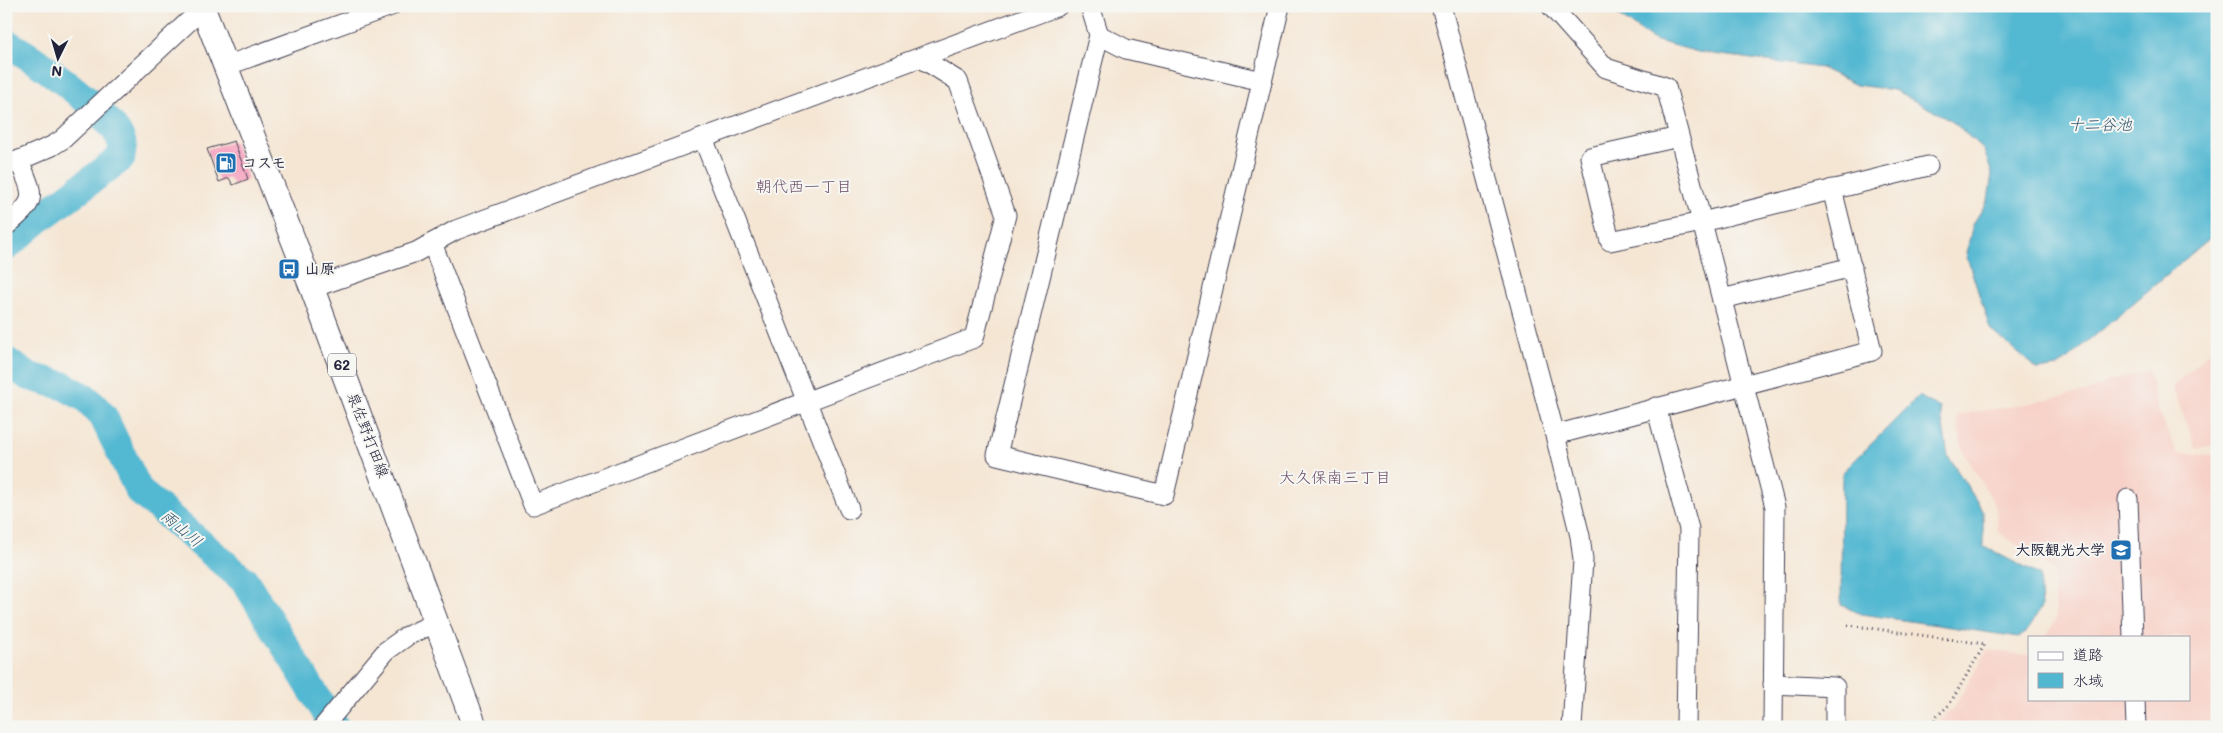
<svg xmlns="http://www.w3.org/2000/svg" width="2223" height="733" font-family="Mali,'Klee One',sans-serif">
<rect width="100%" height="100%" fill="#f6f6f2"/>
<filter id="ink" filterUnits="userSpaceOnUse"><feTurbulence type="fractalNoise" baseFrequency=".02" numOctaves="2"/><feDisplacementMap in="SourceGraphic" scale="10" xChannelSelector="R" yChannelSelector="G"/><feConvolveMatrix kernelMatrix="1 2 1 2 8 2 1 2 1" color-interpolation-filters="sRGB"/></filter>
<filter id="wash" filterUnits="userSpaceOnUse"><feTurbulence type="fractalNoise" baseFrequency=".0096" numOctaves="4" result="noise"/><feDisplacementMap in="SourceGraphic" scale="20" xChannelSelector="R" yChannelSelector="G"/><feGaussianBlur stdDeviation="1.12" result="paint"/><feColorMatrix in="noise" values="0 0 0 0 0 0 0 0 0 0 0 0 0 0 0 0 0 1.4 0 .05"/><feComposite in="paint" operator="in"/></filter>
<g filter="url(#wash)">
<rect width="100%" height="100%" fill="#f5e6d4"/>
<g fill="#f7d1c7">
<path d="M2217,345V444L2196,449L2172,387Z"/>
<path d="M2148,371L2159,413L2178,454L2217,455V727H1939L1940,719L1954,708L1987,650L2029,655V699H2189V637H2045L2056,620L2053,569L1998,532L1995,505L1963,451L1956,415L2020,405L2093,390L2108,381Z"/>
</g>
<g fill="#52b8d1" stroke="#3a6d86">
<path d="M1604,6H2217V232L2058,367L2038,370L1990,329L1966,254L1973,224L1988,200L1992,174L1984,150L1951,120L1894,90L1856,85L1821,68L1698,52L1654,40Z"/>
<path d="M1919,396L1940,408L1948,456L1983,511V546L2039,575L2041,607L2026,633L2019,637L1861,614L1841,605L1842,473Z"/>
</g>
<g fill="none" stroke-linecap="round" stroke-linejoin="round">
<g stroke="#52b8d1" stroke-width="29">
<path d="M6,43C34,58 113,113 122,143C123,147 121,154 121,158L40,218L6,247"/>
<path d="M6,361L28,376L64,386L87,399L103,416L139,491L245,581L335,727"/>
</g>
</g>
<g id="blocks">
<path fill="#f6a2bf" d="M234,141L248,179L233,185L229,178L219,182L207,149Z"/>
</g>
</g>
<g filter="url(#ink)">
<use href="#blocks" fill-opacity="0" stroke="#423f52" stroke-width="1"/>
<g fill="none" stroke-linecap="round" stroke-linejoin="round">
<g stroke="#423f52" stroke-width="21">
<g id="minor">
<path d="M1090,6L1099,35L997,455L1164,495L1280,6"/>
<path d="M1441,6L1555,435L1580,536L1583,560L1572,727"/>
<path d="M1551,6L1606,68L1666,87L1702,222L1610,241L1590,157L1679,137"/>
<path d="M1099,35L1126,49L1262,81"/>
<path d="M226,66L391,6"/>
<path d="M703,138L849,509"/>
<path d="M6,166L52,146L63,139L203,8"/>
<path d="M6,226C39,199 34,197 19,160"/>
<path d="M432,243L533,505L974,338L1006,215L958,81L921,58"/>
<path d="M312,288L416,252L456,230L1058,6"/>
<path d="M1722,299L1852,267"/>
<path d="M1656,407L1689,529L1686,727"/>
<path d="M1555,435L1872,351L1832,189"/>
<path d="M2128,499L2133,637"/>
<path d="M1773,684L1835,687V727"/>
<path d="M2135,699L2136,727"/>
<path d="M323,727L386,651L407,636L435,623"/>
<path d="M1773,727L1775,507L1702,222L1928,166"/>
</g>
</g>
<g stroke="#423f52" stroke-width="26">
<path id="major" d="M202,6L312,288L475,727"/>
</g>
<path stroke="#423f52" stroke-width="3" stroke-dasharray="1 4" stroke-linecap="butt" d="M1848,625L1985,644L1949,705L1935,718L1934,727"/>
<use href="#minor" stroke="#fff" stroke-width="19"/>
<use href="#major" stroke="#fff" stroke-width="24"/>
</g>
</g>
<defs>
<g id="fuel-square" transform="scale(1.125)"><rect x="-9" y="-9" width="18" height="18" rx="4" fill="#1f6fb2" stroke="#f6f6f2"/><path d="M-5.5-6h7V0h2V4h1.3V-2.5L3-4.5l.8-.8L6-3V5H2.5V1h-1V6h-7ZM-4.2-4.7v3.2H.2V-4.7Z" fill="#fff"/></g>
<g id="bus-square" transform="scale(1.125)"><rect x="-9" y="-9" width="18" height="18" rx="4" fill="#1f6fb2" stroke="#f6f6f2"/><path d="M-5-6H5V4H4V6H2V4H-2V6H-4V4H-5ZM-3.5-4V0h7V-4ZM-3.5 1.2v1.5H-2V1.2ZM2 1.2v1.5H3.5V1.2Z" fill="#fff"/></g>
<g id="university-square" transform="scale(1.125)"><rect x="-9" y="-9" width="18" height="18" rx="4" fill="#1f6fb2" stroke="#f6f6f2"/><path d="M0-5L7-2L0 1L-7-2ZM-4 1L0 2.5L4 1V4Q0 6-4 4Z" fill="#fff"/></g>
</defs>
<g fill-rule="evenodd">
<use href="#fuel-square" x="226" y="163"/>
<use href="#bus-square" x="289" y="269"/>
<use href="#university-square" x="2121" y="550"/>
</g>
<g text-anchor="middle" stroke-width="4" stroke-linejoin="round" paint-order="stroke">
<rect fill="#f6f6f2" stroke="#626272" stroke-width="1" x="328" y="353.5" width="28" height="23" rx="4"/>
<g font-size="14" font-weight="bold" fill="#22223b">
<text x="342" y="370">62</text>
</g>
<g font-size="15" font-weight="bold" fill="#22223b" stroke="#f6f6f2" text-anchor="start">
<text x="242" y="168">コスモ</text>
<text x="305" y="274">山原</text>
<text x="2105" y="555" text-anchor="end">大阪観光大学</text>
</g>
<g font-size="15" fill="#22223b" stroke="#f6f6f2">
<text transform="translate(368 435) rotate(69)" y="5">泉佐野打田線</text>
</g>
<g font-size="16" font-style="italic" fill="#335670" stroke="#f6f6f2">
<text x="2100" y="130">十二谷池</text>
<text transform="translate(182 528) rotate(40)" y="6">雨山川</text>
</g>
<g font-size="16" fill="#6c4f69" stroke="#f6f6f2">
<text x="804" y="192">朝代西一丁目</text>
<text x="1335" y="483">大久保南三丁目</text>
</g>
</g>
<rect width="2223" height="733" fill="none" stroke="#f6f6f2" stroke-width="25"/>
<rect x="2028" y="636" width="162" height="65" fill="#f6f6f2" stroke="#a1a1a9"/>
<rect x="2038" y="652" width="25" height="8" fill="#ffffff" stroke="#a1a1a9"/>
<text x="2073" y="660" font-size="15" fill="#22223b">道路</text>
<rect x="2038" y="673" width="25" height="15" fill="#52b8d1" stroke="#a1a1a9"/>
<text x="2073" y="686" font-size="15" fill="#22223b">水域</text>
<g transform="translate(58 58) rotate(185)" stroke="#f6f6f2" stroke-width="4" paint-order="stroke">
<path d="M0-4L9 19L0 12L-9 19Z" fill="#22223b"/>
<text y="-8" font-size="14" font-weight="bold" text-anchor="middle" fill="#22223b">N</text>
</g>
</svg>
